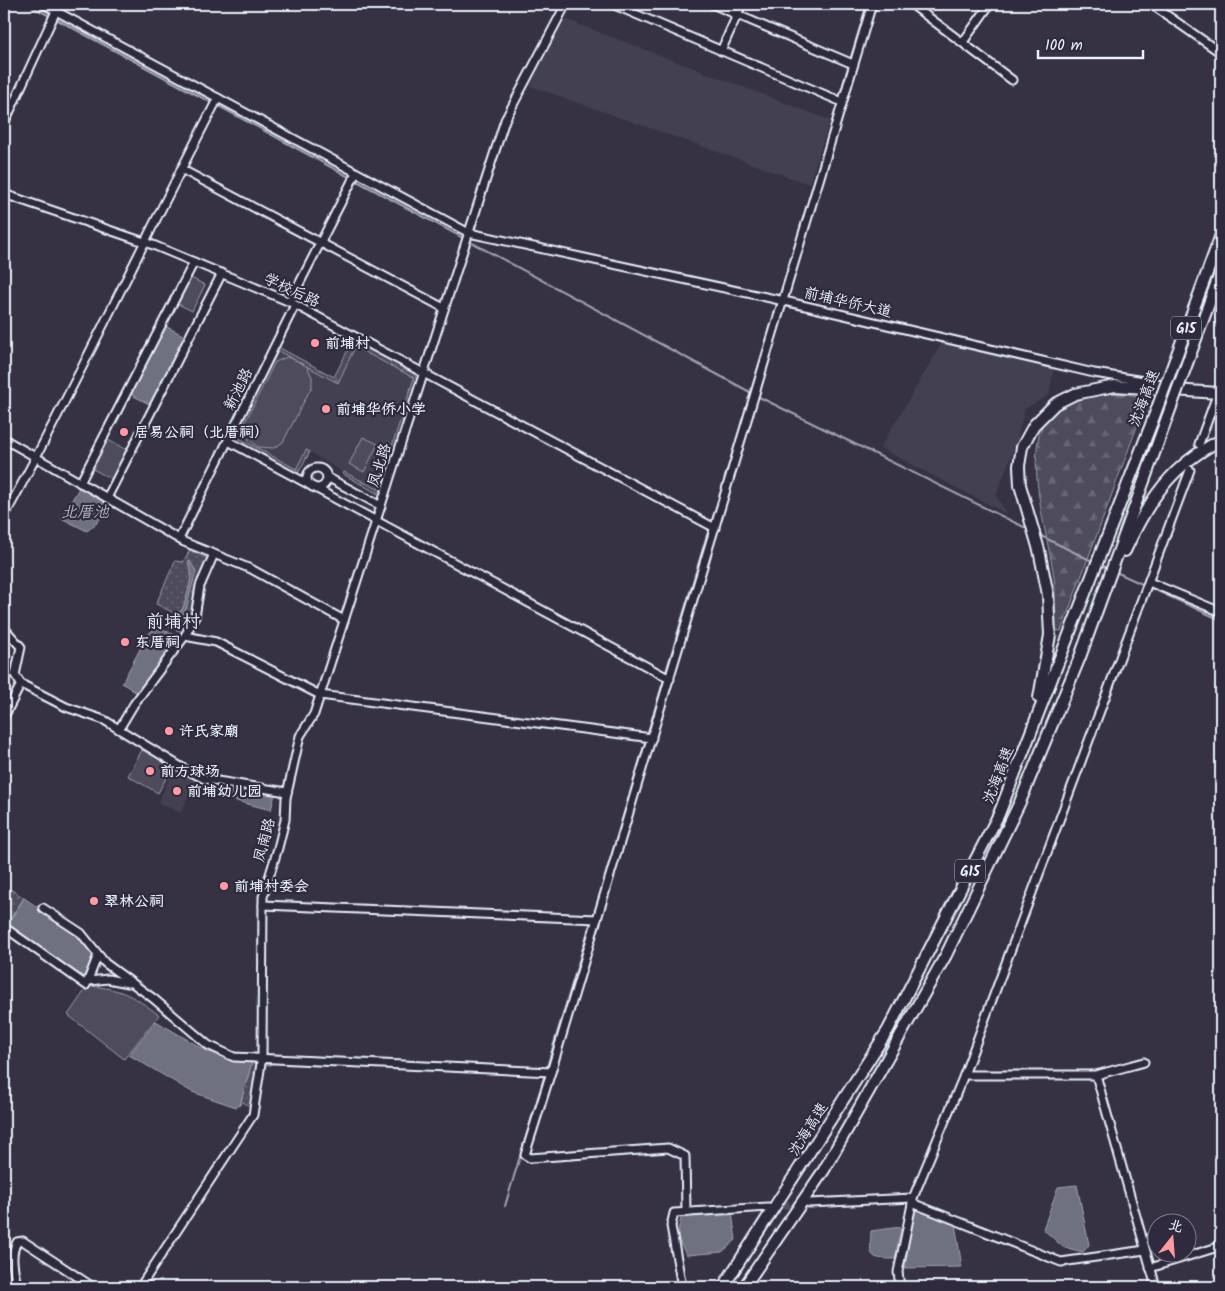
<svg xmlns="http://www.w3.org/2000/svg" width="1225" height="1291" font-family="Kalam,'LXGW WenKai TC',sans-serif">
<defs>
<pattern id="forest-firs" width="22" height="20" patternUnits="userSpaceOnUse" patternTransform="scale(1.25)"><rect width="22" height="20" fill="#4d4b5c"/><path d="M5 1l3.5 6h-7zM16 11l3.5 6h-7z" fill="#676574"/></pattern>
<pattern id="park-dots" width="8" height="8" patternUnits="userSpaceOnUse" patternTransform="scale(1.25)"><rect width="8" height="8" fill="#4d4b5c"/><path d="M2 2h.1M6 6h.1" fill="none" stroke="#676574" stroke-width="1.8" stroke-linecap="round"/></pattern>
</defs>
<rect width="100%" height="100%" fill="#363244"/>
<filter id="ink" filterUnits="userSpaceOnUse"><feTurbulence type="fractalNoise" baseFrequency=".02" numOctaves="2"/><feDisplacementMap in="SourceGraphic" scale="10" xChannelSelector="R" yChannelSelector="G"/><feConvolveMatrix kernelMatrix="1 2 1 2 8 2 1 2 1" color-interpolation-filters="sRGB"/></filter>
<g filter="url(#ink)">
<g fill="#433f51">
<path d="M562,18L830,120L809,184L527,85Z"/>
<path d="M353,340L414,372L417,379L380,495L310,452L297,475L229,438L276,346L334,377Z"/>
<path d="M942,343L1054,368L1049,395L1025,409L1017,440L996,496L1007,514L880,448Z"/>
<path d="M173,769L196,779L181,813L158,803Z"/>
</g>
<g fill="#4d4b5c" stroke="#9a9eaa">
<path d="M191,278L205,285L192,311L178,304Z"/>
<path d="M287,357L306,364L312,377V386L283,442L274,448L258,447L246,437L245,422L275,362Z"/>
<path d="M363,437L378,444L364,472L349,464Z"/>
<path d="M106,439L129,451L113,480L91,468Z"/>
<path d="M142,750L173,766L158,793L128,776Z"/>
<path d="M88,986C120,988 134,996 159,1015L124,1059L68,1015Z"/>
</g>
<g fill="url(#forest-firs)" stroke="#9a9eaa">
<path d="M353,340L411,370L417,379L380,495L343,474L344,472L378,489L414,378L355,347L338,383L278,351L235,436L296,469L306,450L310,452L297,475L229,438L276,346L334,377Z"/>
<path d="M1116,393L1148,397L1061,631L1054,630C1055,613 1056,594 1054,577C1049,538 1015,434 1057,408C1075,397 1096,395 1116,393Z"/>
</g>
<g fill="url(#park-dots)" stroke="#9a9eaa">
<path d="M190,550L208,559C197,583 194,609 185,633L169,627L176,614L156,604L175,561L183,562Z"/>
<path d="M4,885L24,898L7,923L4,921Z"/>
<path d="M253,1058H271V1065L257,1064L251,1107L241,1101Z"/>
</g>
<g fill="#70717f" stroke="#a0a4af">
<path d="M163,325L187,337L151,405L128,393Z"/>
<path d="M81,485L111,504L97,523L87,531L61,518Z"/>
<path d="M189,560L196,571L186,609L177,630L169,627L176,614L182,610C186,600 190,586 191,575C192,569 187,566 189,560Z"/>
<path d="M156,626L179,637L141,691L137,693L122,683L147,636Z"/>
<path d="M204,781L275,794L271,810L201,792Z"/>
<path d="M24,898L79,935L95,955L88,976H82L8,924Z"/>
<path d="M156,1021L208,1052L252,1062L240,1105L236,1107L192,1092L129,1055Z"/>
<path d="M1077,1185L1089,1245L1083,1252L1063,1247L1043,1229L1058,1187Z"/>
<path d="M916,1209L955,1224L962,1267L905,1268L913,1213Z"/>
<path d="M732,1213L736,1240L722,1252L687,1255C677,1241 676,1232 682,1216Z"/>
<path d="M901,1227L895,1259C868,1259 870,1257 871,1231Z"/>
</g>
<g fill="none" stroke-linecap="round" stroke-linejoin="round">
<g stroke="#a0a4af" stroke-width="2">
<path d="M27,4L48,15"/>
<path d="M58,20L212,103"/>
<path d="M850,60L867,4"/>
<path d="M839,98L849,64"/>
<path d="M217,105L351,178"/>
<path d="M355,180L750,392"/>
<path d="M759,397L1028,529"/>
<path d="M711,524L838,102"/>
<path d="M1039,535L1090,560"/>
<path d="M1103,566L1105,567"/>
<path d="M1118,573L1221,620"/>
<path d="M665,675L709,528"/>
<path d="M647,735L664,679"/>
<path d="M593,917L646,739"/>
<path d="M546,1070L591,921"/>
<path d="M505,1206L545,1074"/>
</g>
<path stroke="#514f5f" stroke-width="7" stroke-dasharray="7 3.5" stroke-linecap="butt" d="M772,1206L803,1204"/>
<g stroke="#e8f1f8" stroke-width="11">
<g id="minor">
<path d="M43,4L469,233L784,301L1094,373L1169,385"/>
<path d="M612,4L842,102"/>
<path d="M712,4L853,64"/>
<path d="M911,4L1012,80"/>
<path d="M1151,4L1221,53"/>
<path d="M963,42L990,4"/>
<path d="M721,51L742,4"/>
<path d="M4,124L56,11"/>
<path d="M181,169L444,308"/>
<path d="M4,194L153,245L290,302L715,528"/>
<path d="M290,302L356,173"/>
<path d="M4,439L184,542L251,569L344,620"/>
<path d="M228,441L670,679"/>
<path d="M1199,444L1221,384"/>
<circle cx="317" cy="478" r="10"/>
<path d="M327,477L381,506"/>
<path d="M80,483L194,262"/>
<path d="M107,498L222,273"/>
<path d="M4,517C79,380 145,237 218,98"/>
<path d="M179,539L295,305"/>
<path d="M1149,582L1221,612"/>
<path d="M4,628L21,647L15,675L21,684"/>
<path d="M185,636L216,642L320,695L652,738"/>
<path d="M4,717L21,684L66,707L104,720L181,767L205,779L287,792"/>
<path d="M119,729L134,704L185,636L195,617L200,586L214,554"/>
<path d="M263,905L597,919"/>
<path d="M43,908L81,933L105,963L154,999L208,1045L234,1057L551,1072L872,4"/>
<path d="M4,927L86,985L98,955"/>
<path d="M89,981L108,979L128,983"/>
<path d="M551,1072L525,1155L530,1158L668,1148L685,1156L686,1211"/>
<path d="M964,1075H1096L1144,1062"/>
<path d="M1096,1075L1156,1287"/>
<path d="M809,1203L913,1198L964,1075L1190,470"/>
<path d="M912,1203L1061,1262L1145,1250"/>
<path d="M1150,1268L1221,1246"/>
<path d="M17,1287C15,1272 9,1256 17,1242L23,1241L93,1287"/>
<path d="M140,1287L253,1115L262,1057L263,897L278,848L285,820L286,798L300,736L314,714L505,120L566,4"/>
<path d="M682,1287L671,1226L674,1213L768,1207"/>
<path d="M900,1287L898,1272L913,1199"/>
</g>
</g>
<g stroke="#e8f1f8" stroke-width="14">
<g id="highway">
<path d="M1125,551C1148,501 1171,465 1221,440"/>
<path d="M1039,698L1050,635L1048,595L1039,550L1020,485L1019,466L1022,447L1034,425L1055,404L1075,394L1115,386L1218,393"/>
<path d="M723,1287L888,1030L999,814L1152,422"/>
<path d="M744,1287L824,1170L946,955L1020,802L1080,657L1164,426"/>
</g>
</g>
<use href="#minor" stroke="#2f2a3d" stroke-width="7"/>
<use href="#highway" stroke="#2f2a3d" stroke-width="10"/>
<g stroke="#e8f1f8" stroke-width="14" stroke-linecap="butt">
<g id="highway-bridge">
<path d="M1152,422L1221,235"/>
<path d="M1164,426L1221,271"/>
</g>
</g>
<use href="#highway-bridge" stroke="#2f2a3d" stroke-width="10"/>
</g>
</g>
<g fill="#ff9aa2" stroke="#2f2a3d" stroke-width="2">
<circle cx="315" cy="343" r="5"/>
<circle cx="326" cy="409" r="5"/>
<circle cx="124" cy="432" r="5"/>
<circle cx="125" cy="642" r="5"/>
<circle cx="169" cy="731" r="5"/>
<circle cx="150" cy="771" r="5"/>
<circle cx="177" cy="791" r="5"/>
<circle cx="224" cy="886" r="5"/>
<circle cx="94" cy="901" r="5"/>
</g>
<g text-anchor="middle" stroke-width="4.5" stroke-linejoin="round" paint-order="stroke">
<g fill="#2f2a3d" stroke="#b0b5c0" stroke-width="1">
<rect x="1171" y="316.5" width="30" height="23" rx="4"/>
<rect x="955" y="859.5" width="30" height="23" rx="4"/>
</g>
<g font-size="14" font-weight="bold" fill="#e8f1f8">
<text x="1186" y="333">G15</text>
<text x="970" y="876">G15</text>
</g>
<g font-size="15" fill="#e8f1f8" stroke="#2f2a3d">
<text transform="translate(292 290) rotate(25)" y="5">学校后路</text>
<text transform="translate(848 302) rotate(13)" y="5">前埔华侨大道</text>
<text transform="translate(238 389) rotate(-63)" y="5">新池路</text>
<text transform="translate(1144 398) rotate(-69)" y="5">沈海高速</text>
<text transform="translate(379 465) rotate(-72)" y="5">凤北路</text>
<text transform="translate(998 775) rotate(-69)" y="5">沈海高速</text>
<text transform="translate(264 840) rotate(-75)" y="5">凤南路</text>
<text transform="translate(808 1129) rotate(-58)" y="5">沈海高速</text>
</g>
<g font-size="15" font-weight="bold" fill="#e8f1f8" stroke="#2f2a3d" text-anchor="start">
<text x="325" y="348">前埔村</text>
<text x="336" y="414">前埔华侨小学</text>
<text x="134" y="437">居易公祠（北厝祠）</text>
<text x="135" y="647">东厝祠</text>
<text x="179" y="736">许氏家廟</text>
<text x="160" y="776">前方球场</text>
<text x="187" y="796">前埔幼儿园</text>
<text x="234" y="891">前埔村委会</text>
<text x="104" y="906">翠林公祠</text>
</g>
<g font-size="16" font-style="italic" fill="#b2b7c2" stroke="#2f2a3d">
<text x="85" y="517">北厝池</text>
</g>
<g font-size="18" fill="#e8f1f8" stroke="#2f2a3d">
<text x="173" y="627">前埔村</text>
</g>
</g>
<rect width="1225" height="1291" fill="none" stroke="#2f2a3d" stroke-width="20"/>
<rect x="10" y="10" width="1205" height="1271" fill="none" stroke="#e8f1f8" stroke-width="2" filter="url(#ink)"/>
<g transform="translate(1172 1238) rotate(17)"><circle r="24" fill="#2f2a3d" stroke="#797a88"/>
<path d="M0-4L9 19L0 12L-9 19Z" fill="#ff9aa2"/>
<text y="-8" font-size="14" font-weight="bold" text-anchor="middle" fill="#e8f1f8">北</text>
</g>
<path d="M1038 50v8h105v-8" fill="none" stroke="#e8f1f8" stroke-width="2.5"/>
<text x="1045" y="50" font-size="15" fill="#e8f1f8" stroke="#2f2a3d" stroke-width="4" paint-order="stroke">100 m</text>
</svg>
